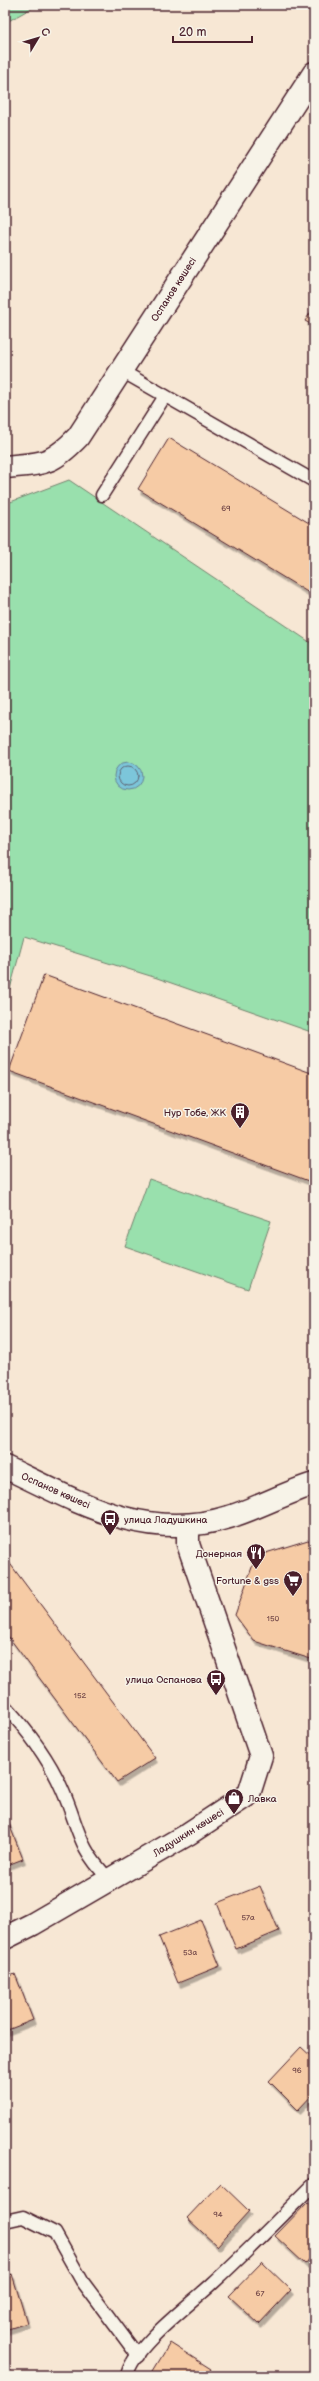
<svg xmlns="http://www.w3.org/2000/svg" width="319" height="2381" font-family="'Balsamiq Sans',sans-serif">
<defs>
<filter id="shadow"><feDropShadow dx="2.5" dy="4.5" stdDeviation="0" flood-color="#0004"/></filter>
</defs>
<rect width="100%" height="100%" fill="#f7e7d4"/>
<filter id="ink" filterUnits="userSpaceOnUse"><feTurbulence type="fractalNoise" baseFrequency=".025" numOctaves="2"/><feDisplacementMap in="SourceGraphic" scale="8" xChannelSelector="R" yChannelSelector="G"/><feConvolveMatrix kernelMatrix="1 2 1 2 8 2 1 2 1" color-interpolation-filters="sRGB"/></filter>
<g filter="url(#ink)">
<g fill="#99e0ad" stroke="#72806c">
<path d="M5,5H37L5,23Z"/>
<path d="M69,480L314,645V1033L157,978L24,937L10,989L5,987V504Z"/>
<path d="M149,1179L271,1221L248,1289L125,1246Z"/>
</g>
<circle fill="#7bc6da" stroke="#678394" cx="128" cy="776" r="14"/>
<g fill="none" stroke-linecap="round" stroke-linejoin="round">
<circle stroke="#5e6271" stroke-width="1" cx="128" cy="776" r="10"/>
</g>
<g fill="#f6cba5" stroke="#4a1f2b" filter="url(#shadow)">
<path d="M314,307V326L305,321Z"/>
<path d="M169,438L314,526V596L138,489Z"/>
<path d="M44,975L314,1074V1183L9,1071Z"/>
<path d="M308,1540L314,1542V1660L254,1641L235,1615L256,1556Z"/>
<path d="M8,1561L155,1758L117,1782L5,1632V1563Z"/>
<path d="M5,1814L23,1859L5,1866Z"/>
<path d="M260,1886L279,1931L236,1949L217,1903Z"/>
<path d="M201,1920L220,1966L178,1983L159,1937Z"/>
<path d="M15,1974L33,2020L5,2031V1978Z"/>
<path d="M301,2047L314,2059V2093L298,2110L269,2081Z"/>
<path d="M220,2183L249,2211L217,2246L187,2218Z"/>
<path d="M308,2202L314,2207V2254L305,2264L275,2236Z"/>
<path d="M262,2262L291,2290L259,2324L229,2296Z"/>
<path d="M12,2274L27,2323L5,2330V2276Z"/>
<path d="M170,2343L211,2369L207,2376H150Z"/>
</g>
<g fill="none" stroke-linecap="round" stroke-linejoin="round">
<g stroke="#4a1f2b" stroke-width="15">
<g id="service">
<path d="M120,370L314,481"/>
<path d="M102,495L165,396"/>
<path d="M5,1706C27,1730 49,1759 62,1789C79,1827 77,1847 109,1879"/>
<path d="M5,2221L23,2217L55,2233L82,2281L138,2356"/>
<path d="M127,2376C132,2347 191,2304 213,2283C248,2251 281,2217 314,2184"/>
</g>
</g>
<g stroke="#4a1f2b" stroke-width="25">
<path id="minor" d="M5,1938L33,1924L188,1834L249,1794L261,1756L188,1544V1525"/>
</g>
<g stroke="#4a1f2b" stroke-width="25">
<g id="tertiary">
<path d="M5,467C43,463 50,466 78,437L314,73"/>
<path d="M5,1467C78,1502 146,1543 229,1517C258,1508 285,1493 314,1484"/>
</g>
</g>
<use href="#service" stroke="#f7f3e8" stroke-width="12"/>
<use href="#minor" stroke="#f7f3e8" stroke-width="22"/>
<use href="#tertiary" stroke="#f7f3e8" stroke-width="22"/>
</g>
</g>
<defs>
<g id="building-pin" transform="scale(1)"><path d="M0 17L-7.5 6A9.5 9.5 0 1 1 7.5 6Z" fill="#4a1f2b" stroke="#f7f3e8"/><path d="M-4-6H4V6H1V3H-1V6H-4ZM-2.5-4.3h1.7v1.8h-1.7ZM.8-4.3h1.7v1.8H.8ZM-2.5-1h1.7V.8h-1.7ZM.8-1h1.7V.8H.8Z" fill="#fff"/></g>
<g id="bus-pin" transform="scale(1)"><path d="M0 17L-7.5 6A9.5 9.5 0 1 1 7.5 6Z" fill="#4a1f2b" stroke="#f7f3e8"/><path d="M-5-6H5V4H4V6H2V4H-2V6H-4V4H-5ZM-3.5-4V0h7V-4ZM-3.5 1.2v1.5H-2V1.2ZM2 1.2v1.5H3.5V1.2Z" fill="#fff"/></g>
<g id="restaurant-pin" transform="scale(1)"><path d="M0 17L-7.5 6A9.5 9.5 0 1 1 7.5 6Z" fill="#4a1f2b" stroke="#f7f3e8"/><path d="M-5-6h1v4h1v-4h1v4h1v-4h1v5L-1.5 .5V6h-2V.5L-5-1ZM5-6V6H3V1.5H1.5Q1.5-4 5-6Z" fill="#fff"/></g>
<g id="supermarket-pin" transform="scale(1)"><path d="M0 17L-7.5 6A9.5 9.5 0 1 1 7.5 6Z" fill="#4a1f2b" stroke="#f7f3e8"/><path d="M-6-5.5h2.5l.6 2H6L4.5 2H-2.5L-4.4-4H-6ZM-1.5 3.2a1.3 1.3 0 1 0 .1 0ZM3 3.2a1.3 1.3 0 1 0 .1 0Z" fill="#fff"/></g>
<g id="shop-pin" transform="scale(1)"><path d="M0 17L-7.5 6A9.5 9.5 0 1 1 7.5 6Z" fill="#4a1f2b" stroke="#f7f3e8"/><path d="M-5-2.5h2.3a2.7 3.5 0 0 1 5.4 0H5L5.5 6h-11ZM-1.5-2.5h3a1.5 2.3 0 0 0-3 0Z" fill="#fff"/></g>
</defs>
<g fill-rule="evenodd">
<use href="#building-pin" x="240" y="1112"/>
<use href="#bus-pin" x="110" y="1519"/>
<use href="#restaurant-pin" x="256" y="1553"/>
<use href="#supermarket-pin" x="293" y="1580"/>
<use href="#bus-pin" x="216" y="1679"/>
<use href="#shop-pin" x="234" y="1798"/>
</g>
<g text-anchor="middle" stroke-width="3" stroke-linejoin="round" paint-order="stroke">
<g font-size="8" fill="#754a4a">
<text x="226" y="511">69</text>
<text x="273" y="1621">150</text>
<text x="80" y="1698">152</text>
<text x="248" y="1920">57а</text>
<text x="190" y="1955">53а</text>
<text x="297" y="2073">96</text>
<text x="218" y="2217">94</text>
<text x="260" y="2296">67</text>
</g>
<g font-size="10" fill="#4a1f2b" stroke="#f7f3e8">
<text transform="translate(173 289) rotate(-57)" y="4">Оспанов көшесі</text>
<text transform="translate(56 1490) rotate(24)" y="4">Оспанов көшесі</text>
<text transform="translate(188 1832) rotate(-32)" y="4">Ладушкин көшесі</text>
</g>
<g font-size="10" fill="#4a1f2b" stroke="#f7f3e8" text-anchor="end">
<text x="226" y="1116">Нур Тобе, ЖК</text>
<text x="124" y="1523" text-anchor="start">улица Ладушкина</text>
<text x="242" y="1557">Донерная</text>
<text x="279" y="1584">Fortune &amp; gss</text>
<text x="202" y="1683">улица Оспанова</text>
<text x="248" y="1802" text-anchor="start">Лавка</text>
</g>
</g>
<rect width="319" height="2381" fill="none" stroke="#f7f3e8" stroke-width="20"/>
<rect x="10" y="10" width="299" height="2361" fill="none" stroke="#4a1f2b" stroke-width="1.5" filter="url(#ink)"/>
<g transform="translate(38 38) rotate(52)" stroke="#f7f3e8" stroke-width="3" paint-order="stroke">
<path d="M0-3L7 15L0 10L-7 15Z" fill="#4a1f2b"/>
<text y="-6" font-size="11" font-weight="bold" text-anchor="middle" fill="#4a1f2b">С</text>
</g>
<path d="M173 36v6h79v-6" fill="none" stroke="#4a1f2b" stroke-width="2"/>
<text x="179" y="36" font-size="12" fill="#4a1f2b" stroke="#f7f3e8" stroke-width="3" paint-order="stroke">20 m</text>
</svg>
